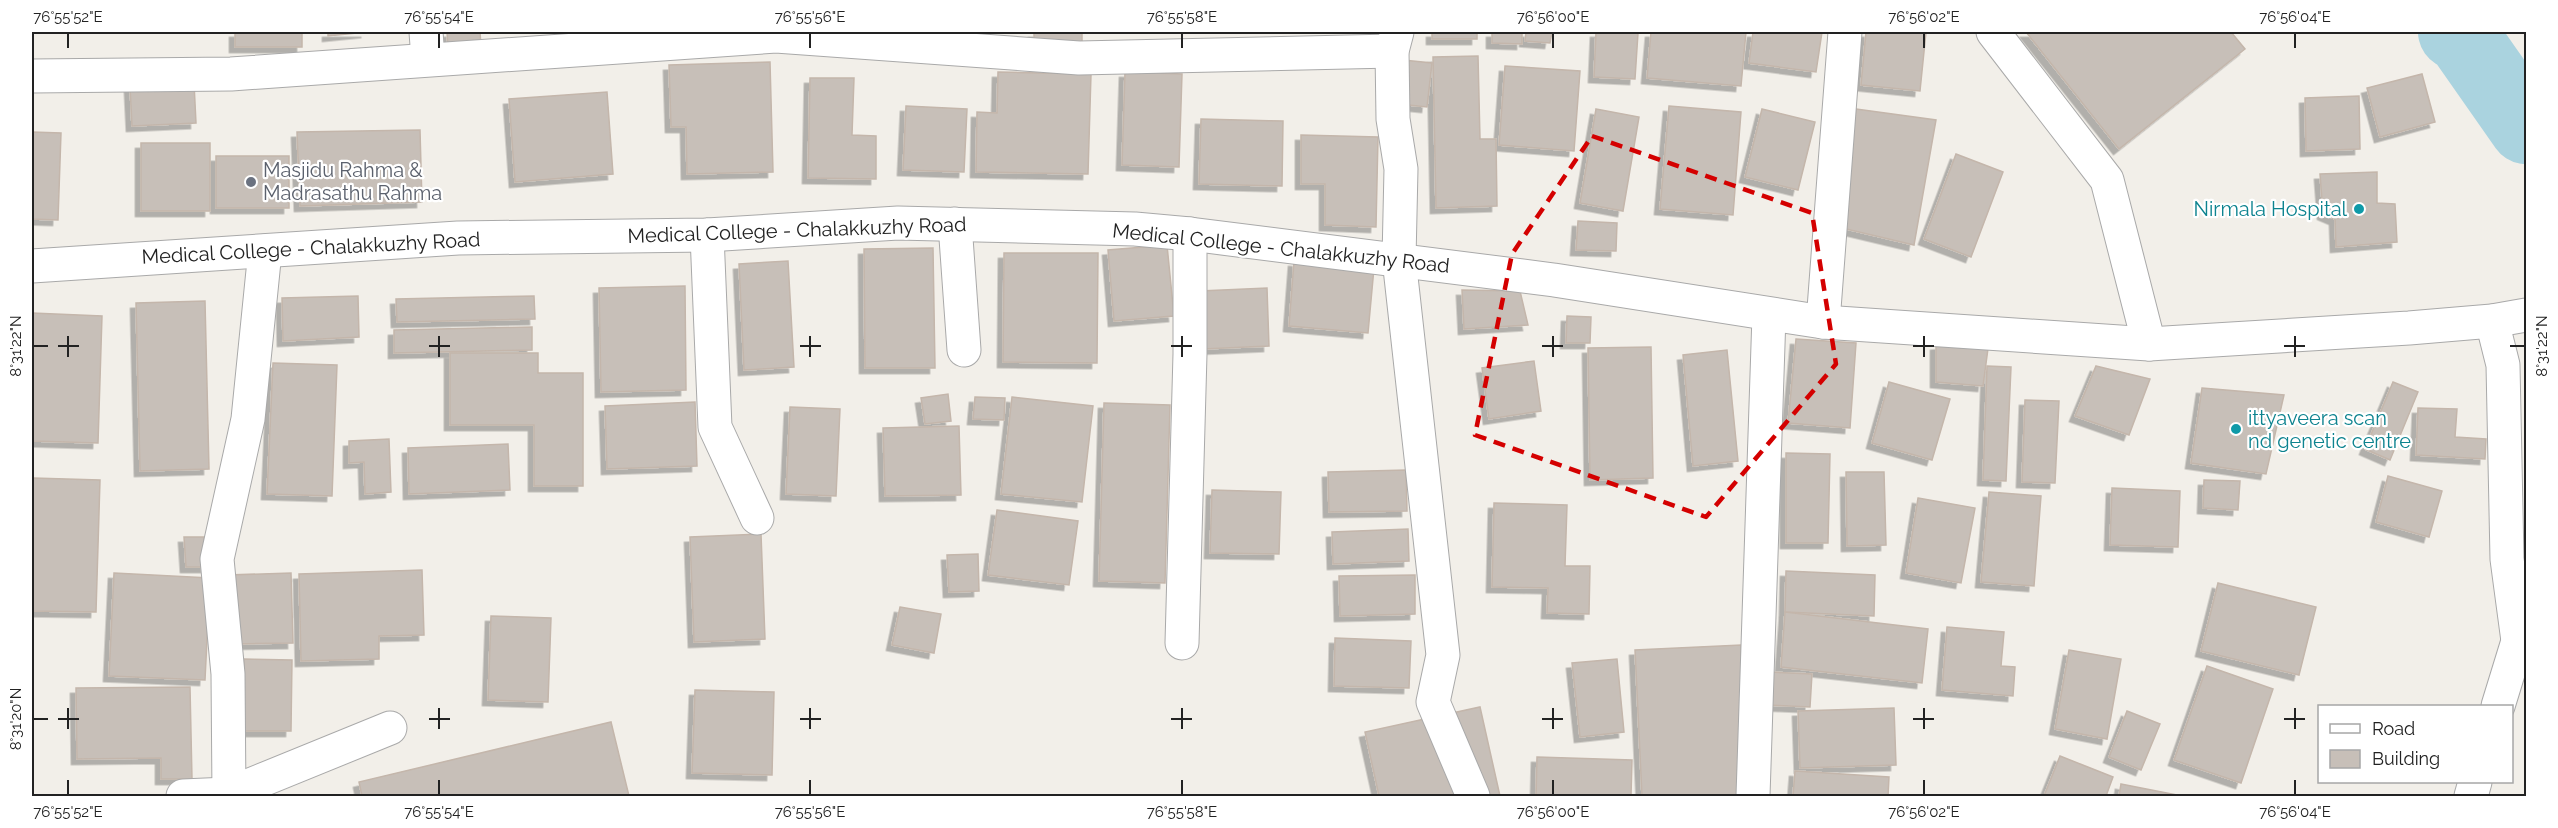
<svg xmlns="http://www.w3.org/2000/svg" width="2558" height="828" font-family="Raleway,sans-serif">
<defs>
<filter id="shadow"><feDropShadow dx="-5.5" dy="5.5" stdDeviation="0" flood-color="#0004"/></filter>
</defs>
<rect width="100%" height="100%" fill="#f2efe9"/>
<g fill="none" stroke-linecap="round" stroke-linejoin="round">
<path stroke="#aad3df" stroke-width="74" d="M2455,32L2463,37L2526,127"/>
</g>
<g fill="#c7bfb8" stroke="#c4b6ab" stroke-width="1.5" filter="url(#shadow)">
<rect x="235" y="32" width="67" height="15"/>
<path d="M328,32H367L328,36Z"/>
<path d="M447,32H480L481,46L448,47Z"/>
<rect x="1034" y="32" width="48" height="17"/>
<path d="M1297,32H1373V33Z"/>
<rect x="1432" y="32" width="45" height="7"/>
<path d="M1492,32H1522V44L1492,43Z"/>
<path d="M1526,32H1552L1550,43L1525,41Z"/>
<path d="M1596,32L1638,33L1635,79L1594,77Z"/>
<path d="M1651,32H1746L1741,86L1647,78Z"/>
<path d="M1753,32H1822L1816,72L1749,63Z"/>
<path d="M1866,32H1926L1920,91L1861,85Z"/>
<path d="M2026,32H2231L2245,49L2119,149Z"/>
<path d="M1478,56L1480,139H1496L1497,206L1436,208L1433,57Z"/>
<path d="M1403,60L1432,63L1427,107L1399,104Z"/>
<path d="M770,62L773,172L687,174L686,127H671L669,65Z"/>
<path d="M1505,66L1580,71L1574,151L1499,145Z"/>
<path d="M998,72L1091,74L1088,174L976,172L977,112L997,113Z"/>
<path d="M1125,72L1182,74L1179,167L1122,165Z"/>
<path d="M2422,74L2435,122L2380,137L2367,88Z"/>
<path d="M810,78H854L852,135L876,136V179L808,178Z"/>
<path d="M194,83L196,123L132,126L130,86Z"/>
<path d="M607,92L613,174L515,182L509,99Z"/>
<path d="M2359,96L2360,149L2306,151L2305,98Z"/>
<path d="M906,106L967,109L964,172L903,170Z"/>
<path d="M1669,106L1741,112L1733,215L1660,209Z"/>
<path d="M1596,109L1639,117L1623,211L1580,203Z"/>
<path d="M1762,109L1815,122L1798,190L1745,177Z"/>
<path d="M1856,109L1936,120L1914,245L1842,228Z"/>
<path d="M1201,119L1283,121L1282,186L1199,184Z"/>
<path d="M420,130L422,202L300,206L297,132Z"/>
<path d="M32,132L61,133L58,220L32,219Z"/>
<path d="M1301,135L1378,137L1376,227L1325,225V184H1301Z"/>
<rect x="141" y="143" width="69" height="68"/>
<path d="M1956,154L2003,172L1971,257L1924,239Z"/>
<rect x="216" y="156" width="73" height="52"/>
<path d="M2377,172V203L2395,204L2397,242L2336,247L2335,219L2323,214L2320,174Z"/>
<path d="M1578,221L1617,223L1616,251L1576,250Z"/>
<path d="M1167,245L1174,316L1114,321L1108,250Z"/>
<path d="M933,248L935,368H865L864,249Z"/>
<path d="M1004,253H1098L1097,363L1003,362Z"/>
<path d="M788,261L794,367L744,370L739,264Z"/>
<path d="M1294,261L1374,268L1368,333L1289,326Z"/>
<path d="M685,286L686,390L601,392L599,288Z"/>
<path d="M1267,288L1269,346L1203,349L1200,291Z"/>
<path d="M1462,290L1520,291L1528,325L1464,329Z"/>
<path d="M358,296L359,337L283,341L282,298Z"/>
<path d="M534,296L535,319L397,322L396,299Z"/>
<path d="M205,301L209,469L140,471L136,303Z"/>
<path d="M32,313L102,316L98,443L32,441Z"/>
<path d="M1567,316L1591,317L1590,343H1566Z"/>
<path d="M532,327V350L394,353V330Z"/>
<path d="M1796,339L1856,343L1850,428L1788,423Z"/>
<path d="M1989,341L1983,386L1936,382V345Z"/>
<path d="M1651,347L1653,478L1590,480L1588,348Z"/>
<path d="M1727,350L1738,461L1693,466L1683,355Z"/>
<path d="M450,353H538V373H583V486H534V425H450Z"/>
<path d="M1534,361L1541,411L1489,419L1482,368Z"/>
<path d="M273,363L337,365L332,496L267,494Z"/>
<path d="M1987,366L2011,367L2006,481L1983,480Z"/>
<path d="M2096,366L2150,379L2129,435L2075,416Z"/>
<path d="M1889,382L1950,399L1932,460L1872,443Z"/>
<path d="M2393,382L2418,392L2390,460L2365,449Z"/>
<path d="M2202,388L2284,395L2266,474L2191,463Z"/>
<path d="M948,394L951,421L925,424L921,398Z"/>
<path d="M975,397L1005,398L1004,420L973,419Z"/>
<path d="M1012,397L1093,406L1082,502L1001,494Z"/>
<path d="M2025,400L2059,401L2055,483L2022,482Z"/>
<path d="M695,402L697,466L607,469L605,406Z"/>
<path d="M1104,403L1170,405L1165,583L1099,581Z"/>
<path d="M790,407L840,409L836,496L786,494Z"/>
<path d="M2418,408L2457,409L2455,437L2486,439L2485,459L2416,455Z"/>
<path d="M959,426L961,495L885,496L883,428Z"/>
<path d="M389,439L391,492L365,494L364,462L349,463V441Z"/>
<path d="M508,444L510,490L409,494L408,448Z"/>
<path d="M1786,453L1830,454L1828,543H1786Z"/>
<path d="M1406,470L1407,511L1329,512L1328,472Z"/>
<path d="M1846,472H1884L1886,545L1847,546Z"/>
<path d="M2388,476L2442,491L2429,537L2376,522Z"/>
<path d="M33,478L100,480L96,612L32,611Z"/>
<path d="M2204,480L2240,481L2238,510L2203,508Z"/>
<path d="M2112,488L2180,491L2178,547L2110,545Z"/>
<path d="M1212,490L1281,492L1279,554L1210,553Z"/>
<path d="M1989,492L2041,496L2034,586L1981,582Z"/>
<path d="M1918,498L1975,508L1961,583L1906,573Z"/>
<path d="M1494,503L1567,505L1565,566H1590L1589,614L1547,613L1548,588L1492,587Z"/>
<path d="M997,510L1078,521L1069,585L988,575Z"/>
<path d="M1408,529L1409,561L1333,564L1332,532Z"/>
<path d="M761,534L765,639L694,642L690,537Z"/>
<path d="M184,537H204L206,567H186Z"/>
<path d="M978,554L979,591L949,592L947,555Z"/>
<path d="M422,570L424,635L379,636V659L301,661L299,574Z"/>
<path d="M1786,571L1875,575L1874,616L1785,612Z"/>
<path d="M114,573L210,578L205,680L109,676Z"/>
<path d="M291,573L293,643L228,644L227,575Z"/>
<path d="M1415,575V614L1340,616L1339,576Z"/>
<path d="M2218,583L2316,607L2299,675L2201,651Z"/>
<path d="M900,607L941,614L934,653L892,645Z"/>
<path d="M1785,612L1928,629L1922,683L1781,667Z"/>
<path d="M491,616L551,618L548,702L488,700Z"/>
<path d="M1947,627L2004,632L2001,666L2015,667L2013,696L1942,690Z"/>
<path d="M1335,638L1411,641L1409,688L1334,686Z"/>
<path d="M1741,645L1749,796H1642L1635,650Z"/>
<path d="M2069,650L2121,659L2107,739L2055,729Z"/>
<path d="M244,659L292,660L291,731H243Z"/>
<path d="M1617,659L1624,732L1580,737L1572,663Z"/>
<path d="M2207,666L2273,689L2241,783L2174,760Z"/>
<path d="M1769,672L1812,674L1810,707L1768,705Z"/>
<path d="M190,687L192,779H161V758L77,759L76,688Z"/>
<path d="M695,690L774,692L772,775L692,773Z"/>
<path d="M1480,707L1500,796H1379L1365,732Z"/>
<path d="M1894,708L1896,765L1800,768L1798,711Z"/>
<path d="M2127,711L2160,724L2141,770L2109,757Z"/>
<path d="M611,722L629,796H362L359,782Z"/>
<path d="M2060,756L2113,777L2106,796H2044Z"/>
<path d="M1537,757L1632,760L1631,796H1536Z"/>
<path d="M1795,771L1889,777L1888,796H1793Z"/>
<path d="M2121,784L2182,796H2119Z"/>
</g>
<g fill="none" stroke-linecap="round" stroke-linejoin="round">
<g stroke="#a9a9a9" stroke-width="35">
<g id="minor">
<path d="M426,32L428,59"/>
<path d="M1397,32L1392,51L1393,119L1401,169L1399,259L1443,655L1433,702L1473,796"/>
<path d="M1993,32L2107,180L2149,344"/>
<path d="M32,76L231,74L776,36L1079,58L1392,51"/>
<path d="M955,224L964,350"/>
<path d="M707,235L715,427L757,518"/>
<path d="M32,266L458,238L707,235L898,223L1135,229L1190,234L1554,280L1823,322L2149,344L2409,328L2492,321L2526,315"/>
<path d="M2492,321L2503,365L2507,559L2518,641L2526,651"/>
<path d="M1823,322L1845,32"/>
<path d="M1182,643L1190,354V234"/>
<path d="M2498,706L2518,641"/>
<path d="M183,796L228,794L390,728"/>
<path d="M229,796L228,674L217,559L248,419L265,251"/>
<path d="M1753,796L1769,315"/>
<path d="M2471,796L2475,782"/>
</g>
</g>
<use href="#minor" stroke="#fff" stroke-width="33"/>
</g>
<path fill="none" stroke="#d40000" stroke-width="4.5" stroke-dasharray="12 8" stroke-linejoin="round" d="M1592,136L1812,213L1836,364L1706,517L1475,435L1512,254Z"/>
<path fill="none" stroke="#222" stroke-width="2" d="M68,33V48M439,33V48M810,33V48M1182,33V48M1553,33V48M1924,33V48M2295,33V48M68,336V357M439,336V357M810,336V357M1182,336V357M1553,336V357M1924,336V357M2295,336V357M33,346H48M58,346H79M429,346H450M800,346H821M1171,346H1192M1542,346H1563M1913,346H1934M2284,346H2305M2510,346H2525M68,708V729M439,708V729M810,708V729M1182,708V729M1553,708V729M1924,708V729M2295,708V729M33,719H48M58,719H79M429,719H450M800,719H821M1171,719H1192M1542,719H1563M1913,719H1934M2284,719H2305M68,780V795M439,780V795M810,780V795M1182,780V795M1553,780V795M1924,780V795M2295,780V795"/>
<circle fill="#6b7280" stroke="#fff" stroke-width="2" cx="251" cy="182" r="6"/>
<g fill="#0f9aa8" stroke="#fff" stroke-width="2">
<circle cx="2359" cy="209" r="6"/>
<circle cx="2236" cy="429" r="6"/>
</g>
<g text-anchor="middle" stroke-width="4.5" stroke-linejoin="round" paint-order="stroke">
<g font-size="20" fill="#5b616d" stroke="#fff" text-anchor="start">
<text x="263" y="177">Masjidu Rahma &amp;<tspan x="263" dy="23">Madrasathu Rahma</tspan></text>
</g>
<g font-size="20" fill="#0d838f" stroke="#fff" text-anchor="end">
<text x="2347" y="216">Nirmala Hospital</text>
<text x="2248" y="425" text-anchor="start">ittyaveera scan<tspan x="2248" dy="23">nd genetic centre</tspan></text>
</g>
<g font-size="20" fill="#222" stroke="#fff">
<text transform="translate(797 230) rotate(-2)" y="7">Medical College - Chalakkuzhy Road</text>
<text transform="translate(311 248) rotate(-3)" y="7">Medical College - Chalakkuzhy Road</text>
<text transform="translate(1281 248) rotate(6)" y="7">Medical College - Chalakkuzhy Road</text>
</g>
</g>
<rect width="2558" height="828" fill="none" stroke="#ffffff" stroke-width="66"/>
<rect x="2318" y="705" width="195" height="78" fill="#ffffff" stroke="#a7a7a7" stroke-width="1.5"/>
<rect x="2330" y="724" width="30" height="9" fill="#ffffff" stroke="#a7a7a7" stroke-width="1.5"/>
<text x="2372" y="735" font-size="18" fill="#222222">Road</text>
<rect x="2330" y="750" width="30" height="18" fill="#c7bfb8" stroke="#a7a7a7" stroke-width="1.5"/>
<text x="2372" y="765" font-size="18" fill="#222222">Building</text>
<rect x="33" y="33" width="2492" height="762" fill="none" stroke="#222" stroke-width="2"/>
<g font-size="15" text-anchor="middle" fill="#222">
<text x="68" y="22">76°55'52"E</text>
<text x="439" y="22">76°55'54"E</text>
<text x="810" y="22">76°55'56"E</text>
<text x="1182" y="22">76°55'58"E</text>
<text x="1553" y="22">76°56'00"E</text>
<text x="1924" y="22">76°56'02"E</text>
<text x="2295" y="22">76°56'04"E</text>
<text transform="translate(16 346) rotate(-90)" y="5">8°31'22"N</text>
<text transform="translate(2542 346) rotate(-90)" y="5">8°31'22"N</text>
<text transform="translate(16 719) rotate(-90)" y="5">8°31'20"N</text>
<text x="68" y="817">76°55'52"E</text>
<text x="439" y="817">76°55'54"E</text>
<text x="810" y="817">76°55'56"E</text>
<text x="1182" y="817">76°55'58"E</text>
<text x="1553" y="817">76°56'00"E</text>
<text x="1924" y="817">76°56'02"E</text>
<text x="2295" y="817">76°56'04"E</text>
</g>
</svg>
